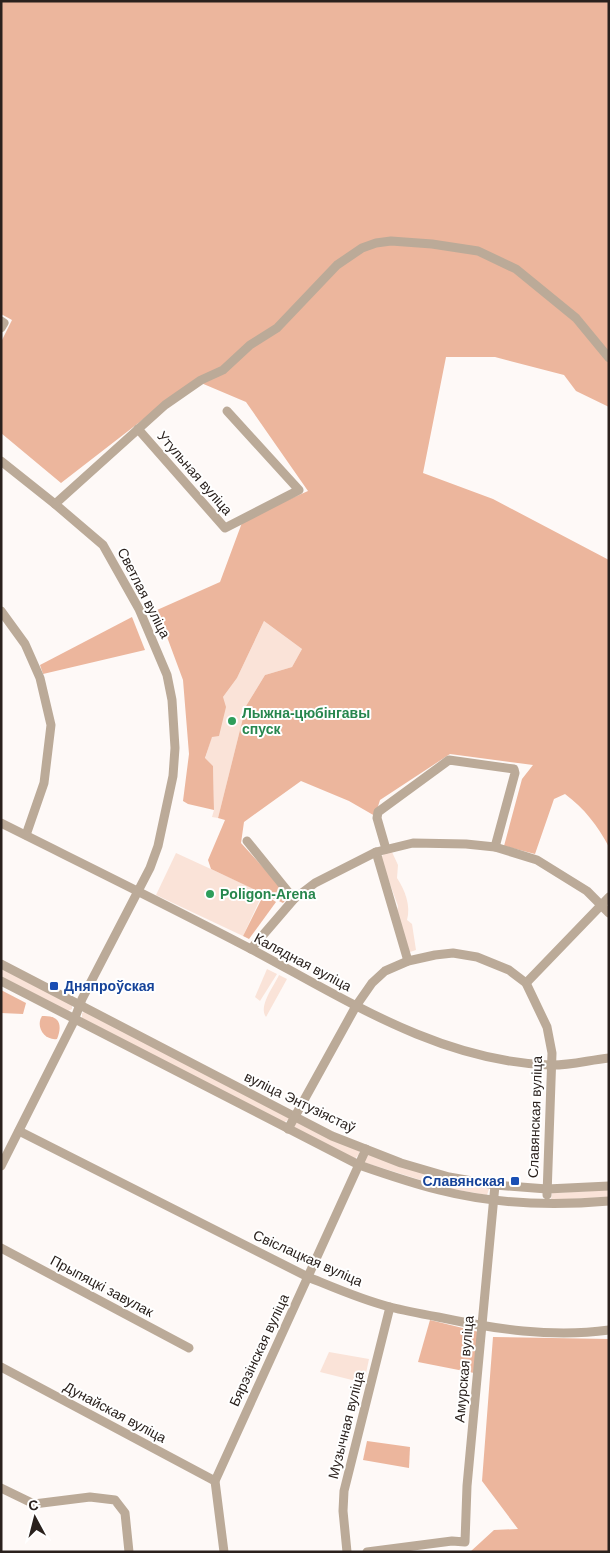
<svg xmlns="http://www.w3.org/2000/svg" width="610" height="1553" font-family="Helvetica,sans-serif">
<rect width="100%" height="100%" fill="#fef9f7"/>
<g fill="#fae3d8">
<path d="M264,621L302,649L292,667L265,675L246,706L218,818L212,817L214,810L213,766L205,759L223,697L237,678Z"/>
<path d="M386,852H392L398,865L397,878C405,890 411,906 407,920L412,924L416,950L410,952L407,949L397,912L398,906L382,862V856Z"/>
<path d="M176,853L263,893L243,936L156,895Z"/>
<path d="M1,968L72,1005V1009L68,1011L1,977Z"/>
<path d="M267,969L277,974L260,1001L255,997Z"/>
<path d="M279,975L287,979L266,1017C258,1006 274,986 279,975Z"/>
<path d="M86,1011L289,1118L288,1120L283,1123L82,1018V1013Z"/>
<path d="M296,1122L359,1151V1154L355,1159L295,1129L294,1126Z"/>
<path d="M367,1154L447,1180L489,1189L487,1195L446,1188L363,1162Z"/>
<path d="M609,1190V1197L552,1200L551,1199L552,1193Z"/>
<path d="M329,1352L369,1359L364,1383L320,1372Z"/>
</g>
<g fill="#ecb69d">
<path d="M1,1H609V407L576,391L564,375L495,357H446L423,473L493,499L609,560V847C597,825 585,809 565,794L554,799L535,854L504,846L522,779L533,765L450,754L380,800L375,816L349,801L301,781L244,822L241,843L289,896L283,903L211,869L208,860L225,820L218,818L246,706L265,675L292,667L302,649L264,621L237,678L223,697L226,707L219,736L212,737L205,758L213,766L214,810L188,804L183,801L189,754L183,680L157,610L220,582L243,520L308,491L246,402L194,380L61,483L1,433V342L12,320L1,314Z"/>
<path d="M132,617L145,650L43,674L40,665Z"/>
<path d="M264,894L276,902L249,939L243,936Z"/>
<path d="M1,990L26,1003L23,1014L1,1013Z"/>
<path d="M42,1016C59,1015 63,1024 57,1039C45,1041 35,1027 42,1016Z"/>
<path d="M430,1320L479,1332L474,1373L418,1362Z"/>
<path d="M493,1337L609,1339V1552H470L494,1530L518,1529L482,1481Z"/>
<path d="M367,1441L410,1447L409,1468L363,1460Z"/>
</g>
<g fill="none" stroke-linecap="round" stroke-linejoin="round">
<g stroke="#bbaa98" stroke-width="9">
<path d="M1,321L4,323L1,328"/>
<path d="M138,429L225,528L299,490L227,411"/>
<path d="M1,461L55,504L103,545L139,609L167,675L172,700L175,748L173,776L158,846L150,868L82,999L73,1023L1,1166"/>
<path d="M55,504L165,405L201,380L223,370L250,345L277,328L337,265L362,248L376,243L391,241L432,244L478,251L516,269L576,318L609,358"/>
<path d="M1,611L25,644L40,678L51,725L44,783L26,835"/>
<path d="M1,823C85,865 169,906 251,949C345,999 439,1061 549,1065C568,1066 589,1060 609,1058"/>
<path d="M247,841L294,899"/>
<path d="M386,849L377,818L378,812L449,760L514,769L515,773L495,847"/>
<path d="M376,852L408,961"/>
<path d="M251,949L294,899L315,883L376,852L413,843L466,844L495,847L537,860L587,891L609,913"/>
<path d="M1,964L332,1136L401,1163L449,1177L495,1185L547,1189L609,1186"/>
<path d="M1,981L359,1165C385,1174 411,1183 439,1190C494,1204 552,1206 609,1201"/>
<path d="M526,983L609,897"/>
<path d="M288,1129L356,1006L372,983L385,971L408,961L435,955L453,953L477,957L509,970L526,983L547,1027L552,1053L547,1195"/>
<path d="M19,1131L308,1277C335,1288 362,1300 390,1307C406,1311 422,1314 438,1317C494,1329 552,1338 609,1330"/>
<path d="M1,1248L189,1348"/>
<path d="M1,1367L215,1481"/>
<path d="M1,1488L34,1504L90,1497L115,1500L125,1513L129,1552"/>
<path d="M224,1552L215,1481L366,1149"/>
<path d="M347,1552L343,1511L344,1491L390,1307"/>
<path d="M367,1552L452,1541L465,1542L467,1486L495,1185"/>
</g>
</g>
<g fill="#2e9e5b" stroke="#fff" stroke-width="2">
<circle cx="232" cy="721" r="5"/>
<circle cx="210" cy="894" r="5"/>
</g>
<g fill="#1a4fb4" stroke="#fff" stroke-width="2">
<rect x="49" y="981" width="10" height="10" rx="2.5"/>
<rect x="510" y="1176" width="10" height="10" rx="2.5"/>
</g>
<g text-anchor="middle" stroke-width="4" stroke-linejoin="round" paint-order="stroke">
<g font-size="14" fill="#2a211d" stroke="#fff">
<text transform="translate(195 473) rotate(49)" y="5">Утульная вуліца</text>
<text transform="translate(144 593) rotate(63)" y="5">Светлая вуліца</text>
<text transform="translate(303 962) rotate(28)" y="5">Калядная вуліца</text>
<text transform="translate(300 1102) rotate(26)" y="5">вуліца Энтузіястаў</text>
<text transform="translate(535 1117) rotate(-88)" y="5">Славянская вуліца</text>
<text transform="translate(308 1258) rotate(24)" y="5">Свіслацкая вуліца</text>
<text transform="translate(102 1286) rotate(28)" y="5">Прыпяцкі завулак</text>
<text transform="translate(259 1350) rotate(-65)" y="5">Бярэзінская вуліца</text>
<text transform="translate(464 1369) rotate(-85)" y="5">Амурская вуліца</text>
<text transform="translate(115 1412) rotate(28)" y="5">Дунайская вуліца</text>
<text transform="translate(346 1425) rotate(-76)" y="5">Музычная вуліца</text>
</g>
<g font-size="14" font-weight="bold" fill="#27864d" stroke="#fff" text-anchor="start">
<text x="242" y="718">Лыжна-цюбінгавы<tspan x="242" dy="16">спуск</tspan></text>
<text x="220" y="899">Poligon-Arena</text>
</g>
<g font-size="14" font-weight="bold" fill="#164399" stroke="#fff" text-anchor="start">
<text x="64" y="991">Дняпроўская</text>
<text x="505" y="1186" text-anchor="end">Славянская</text>
</g>
</g>
<rect width="610" height="1553" fill="none" stroke="#2a211d" stroke-width="5"/>
<g transform="translate(35 1518) rotate(353)" stroke="#ffffff" stroke-width="4" paint-order="stroke">
<path d="M0-4L9 19L0 12L-9 19Z" fill="#2a211d"/>
<text y="-8" font-size="14" font-weight="bold" text-anchor="middle" fill="#2a211d">С</text>
</g>
</svg>
